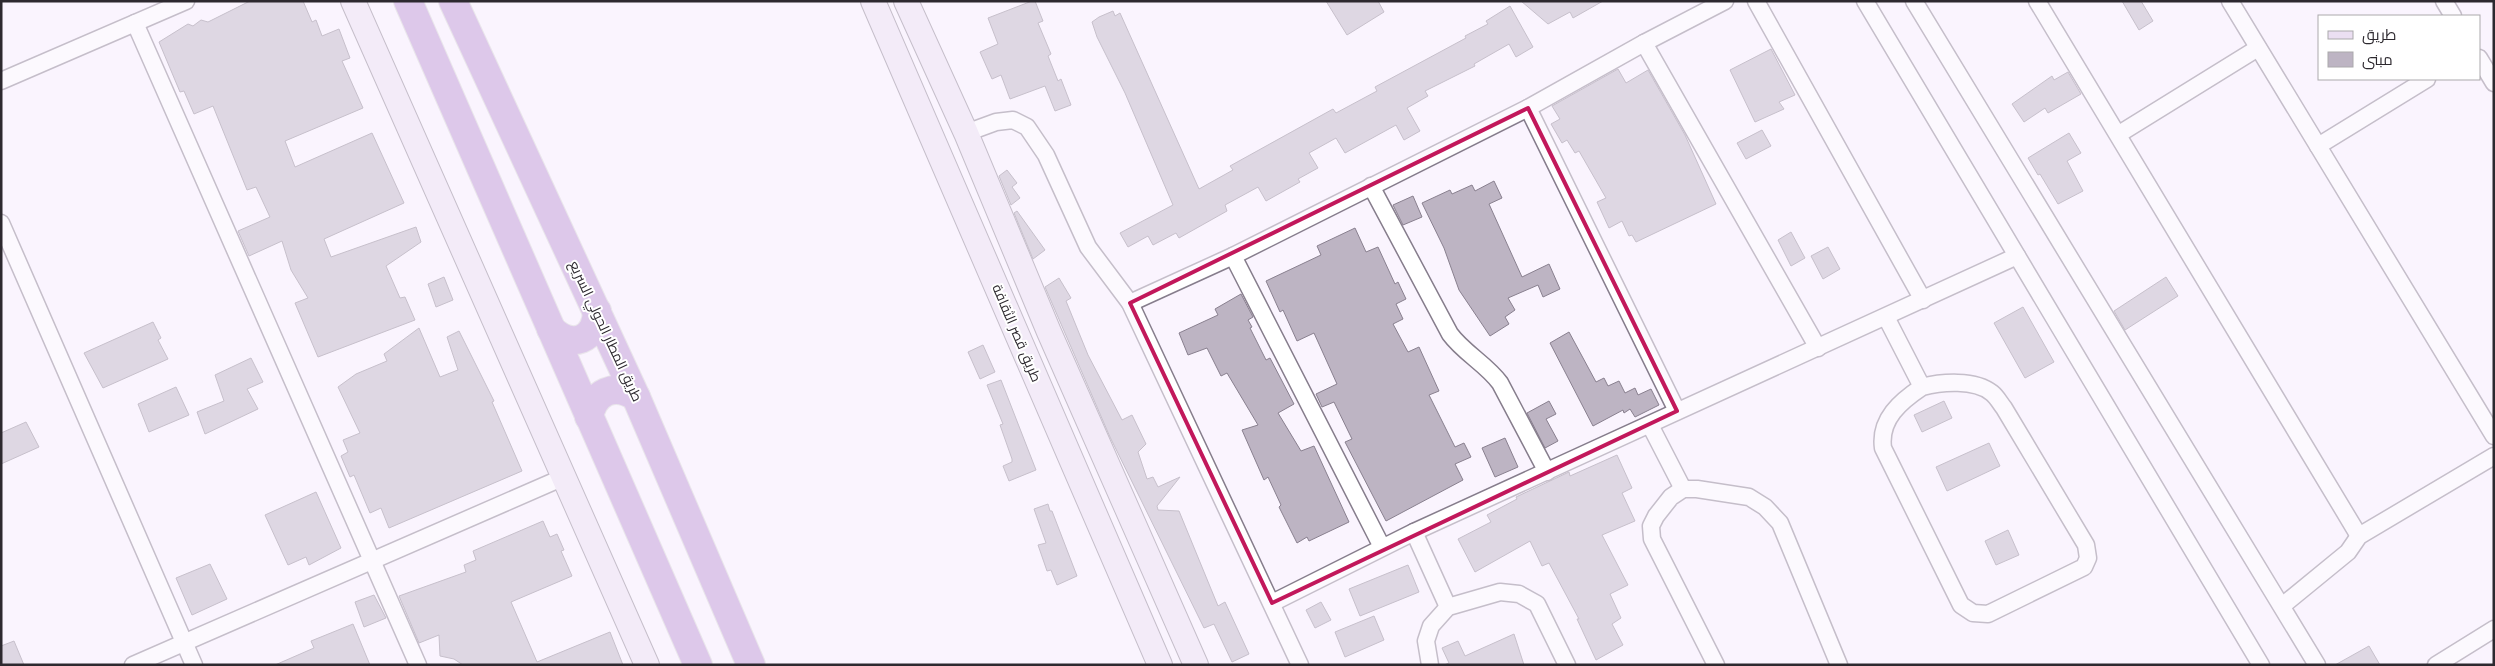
<svg xmlns="http://www.w3.org/2000/svg" width="2495" height="666" font-family="Roboto,Cairo,sans-serif">
<rect width="100%" height="100%" fill="#faf4fe"/>
<g fill="#bdb4c3" stroke="#89808f">
<path d="M250,1H303L312,22L316,20L322,36L339,29L350,58L342,61L363,108L285,141L295,167L372,133L404,203L324,239L331,257L416,227L421,242L386,266L400,298L405,297L415,320L318,357L295,303L308,298L291,270L282,241L249,256L238,231L270,217L256,187L247,190L213,106L194,114L184,91L180,92L159,42L188,24L193,26L201,20L208,22Z"/>
<path d="M1032,1H1035L1043,21L1038,23L1051,54L1048,56L1058,81L1061,79L1071,105L1055,111L1045,86L1010,99L1001,75L992,79L980,52L998,44L988,18Z"/>
<path d="M1326,1H1378L1384,12L1347,35Z"/>
<path d="M1521,1H1603L1573,18L1570,12L1548,24Z"/>
<path d="M2122,1H2141L2153,21L2139,30Z"/>
<path d="M1510,6L1533,47L1516,57L1509,44L1474,64L1475,66L1425,91L1428,96L1407,108L1420,131L1404,140L1396,125L1345,153L1336,138L1309,153L1318,168L1298,179L1300,182L1266,201L1258,187L1225,205L1227,211L1179,238L1176,233L1153,245L1148,236L1128,247L1120,233L1173,205L1125,93L1097,37L1092,22L1099,17L1113,11L1115,16L1120,13L1199,189L1233,170L1230,166L1333,109L1336,113L1377,91L1375,87L1466,38L1465,36L1488,24L1486,21Z"/>
<path d="M1771,49L1795,95L1779,102L1784,109L1755,122L1730,70Z"/>
<path d="M1618,69L1626,83L1648,70L1685,135L1716,204L1636,242L1632,235L1629,236L1622,221L1609,228L1597,202L1606,198L1579,151L1575,153L1567,140L1562,143L1551,124L1560,119L1552,106Z"/>
<path d="M2068,72L2081,94L2048,113L2045,108L2024,122L2012,104L2052,76L2054,80Z"/>
<path d="M1762,130L1771,146L1746,159L1737,143Z"/>
<path d="M2069,133L2081,153L2067,161L2083,191L2058,204L2040,174L2038,175L2028,158Z"/>
<path d="M1007,170L1017,183L1012,187L1020,198L1011,205L999,176Z"/>
<path d="M1494,181L1502,198L1489,204L1522,277L1549,264L1560,289L1543,297L1538,285L1508,298L1515,310L1505,317L1509,324L1490,336L1459,290L1444,248L1422,203L1450,190L1452,194L1472,185L1475,191Z"/>
<path d="M1413,196L1422,217L1403,225L1393,205Z"/>
<path d="M1017,211L1045,250L1033,259L1014,213Z"/>
<path d="M1355,228L1366,252L1378,247L1395,284L1398,282L1406,299L1396,304L1403,319L1393,324L1408,352L1419,347L1439,391L1429,395L1455,447L1464,443L1471,457L1455,464L1463,480L1386,521L1345,442L1352,439L1334,402L1322,407L1316,394L1337,384L1314,333L1297,341L1283,310L1280,312L1266,281L1321,255L1317,246Z"/>
<path d="M1791,232L1805,258L1791,266L1778,240Z"/>
<path d="M1828,247L1840,269L1823,279L1811,256Z"/>
<path d="M444,277L453,300L436,307L428,284Z"/>
<path d="M2166,277L2178,296L2125,330L2114,311Z"/>
<path d="M1059,278L1071,298L1066,301L1088,355L1122,420L1132,415L1146,444L1138,452L1147,479L1153,477L1158,487L1180,477L1157,506L1158,510L1179,511L1218,606L1225,602L1249,654L1232,662L1214,624L1204,628L1110,437L1045,287Z"/>
<path d="M1241,294L1253,317L1248,320L1252,327L1250,328L1266,360L1270,358L1294,404L1278,413L1301,451L1314,446L1349,522L1309,541L1307,537L1297,543L1279,507L1281,505L1268,477L1264,480L1242,430L1258,425L1227,373L1221,376L1207,348L1188,355L1179,333L1218,315L1215,309Z"/>
<path d="M2023,307L2054,362L2025,378L1994,323Z"/>
<path d="M153,322L161,338L158,340L168,359L103,388L84,353Z"/>
<path d="M419,328L440,377L458,370L447,337L459,331L494,401L492,402L522,471L389,528L381,508L370,513L354,475L350,477L341,456L348,452L343,440L360,433L338,387L356,374L387,361L384,354Z"/>
<path d="M1569,332L1596,382L1604,378L1608,386L1619,381L1625,393L1635,388L1638,395L1651,389L1659,405L1635,417L1630,409L1624,413L1623,410L1593,426L1550,343Z"/>
<path d="M983,345L995,372L980,379L968,352Z"/>
<path d="M251,358L263,382L247,389L258,409L205,434L197,412L224,401L215,375Z"/>
<path d="M1001,380L1036,470L1009,481L1003,466L1012,462V459L1000,425L1003,424L987,385Z"/>
<path d="M176,387L189,415L149,432L138,404Z"/>
<path d="M1549,401L1556,414L1546,419L1558,441L1545,448L1527,413Z"/>
<path d="M1944,401L1952,418L1922,432L1914,415Z"/>
<path d="M26,422L39,447L1,464V433Z"/>
<path d="M1505,438L1518,467L1495,477L1482,448Z"/>
<path d="M1989,443L2000,466L1947,491L1936,467Z"/>
<path d="M1617,455L1632,488L1622,493L1635,521L1602,535L1628,585L1610,594L1621,618L1612,624L1623,645L1596,660L1577,619H1579L1549,563L1542,566L1530,541L1475,572L1458,539L1491,522L1487,515L1517,499L1516,497L1569,472L1570,476Z"/>
<path d="M316,492L341,548L309,565L306,557L288,565L265,515Z"/>
<path d="M1048,504L1050,511H1052L1077,576L1057,585L1051,570L1047,571L1038,545L1046,543L1034,509Z"/>
<path d="M543,521L550,537L557,534L564,550L561,551L572,576L511,602L537,662L610,632L623,665H463L454,659L440,656L439,635L419,643L399,596L466,572L464,565L476,560L473,551Z"/>
<path d="M2008,530L2019,555L1996,565L1985,541Z"/>
<path d="M210,564L227,599L192,615L176,578Z"/>
<path d="M1408,565L1419,592L1360,616L1349,589Z"/>
<path d="M374,595L386,618L364,627L355,602Z"/>
<path d="M1321,602L1331,620L1315,628L1306,610Z"/>
<path d="M1374,616L1384,640L1345,657L1335,632Z"/>
<path d="M353,624L370,665H275L314,648L311,641Z"/>
<path d="M1514,634L1524,665H1444L1449,663L1442,648L1458,641L1465,656Z"/>
<path d="M14,641L24,665H1V646Z"/>
<path d="M2369,646L2380,665H2335Z"/>
</g>
<g fill="none" stroke-linecap="round" stroke-linejoin="round">
<g stroke="#867d8c" stroke-width="19">
<g id="street">
<path d="M1756,1L1923,300"/>
<path d="M1865,1L2261,665"/>
<path d="M1914,1L2317,665"/>
<path d="M2037,1L2359,536"/>
<path d="M2230,1L2494,436"/>
<path d="M2444,1L2453,16"/>
<path d="M135,23L418,665"/>
<path d="M1644,43L1818,348"/>
<path d="M2479,58L2494,83"/>
<path d="M1,81L186,1"/>
<path d="M966,133L996,122L1013,120L1027,127L1046,155L1088,247L1130,303L1300,665"/>
<path d="M2119,134L2258,48"/>
<path d="M2318,146L2427,79"/>
<path d="M1371,186L1450,334C1464,353 1486,364 1500,383L1547,472"/>
<path d="M1,223L194,665"/>
<path d="M1233,256L1382,547"/>
<path d="M1130,303L1233,256L1528,108"/>
<path d="M1886,317L1922,387C1901,401 1879,419 1883,448L1961,605L1973,613L1988,614L2084,567L2088,558L2086,545L2004,408C2000,403 1997,397 1992,393C1975,379 1941,382 1922,387"/>
<path d="M1677,411L1528,108L1644,43L1725,1"/>
<path d="M1650,425L1683,489"/>
<path d="M1414,532L1448,607"/>
<path d="M1272,603L1414,532L2017,256"/>
<path d="M2282,606L2348,552L2359,536L2494,456"/>
<path d="M133,665L564,477"/>
<path d="M1430,665L1426,641L1431,626L1448,607L1500,592L1519,594L1537,604L1567,665"/>
<path d="M1716,665L1652,539L1651,526L1656,516L1671,497L1683,489H1697L1749,497L1765,507L1780,523L1839,665"/>
<path d="M2436,665L2494,629"/>
</g>
</g>
<g stroke="#867d8c" stroke-width="26">
<g id="secondary">
<path d="M353,1L647,665"/>
<path d="M873,1L1160,665"/>
<path d="M906,1L966,133L1049,332L1196,665"/>
</g>
</g>
<g stroke="#d5d4d5" stroke-width="30">
<g id="highway">
<path d="M408,1L698,665"/>
<path d="M453,1L636,397L751,665"/>
<path d="M551,329C572,350 596,340 597,311"/>
<path d="M589,417C594,392 614,382 636,397"/>
</g>
</g>
<use href="#street" stroke="#fff" stroke-width="16"/>
<use href="#secondary" stroke="#ebdff2" stroke-width="24"/>
<use href="#highway" stroke="#bb93d2" stroke-width="28"/>
</g>
<path d="M0 0H2495V666H0ZM1528,108L1677,411L1272,603L1130,303Z" fill="#faf4fe" fill-opacity=".55" fill-rule="evenodd"/>
<path fill="none" stroke="#c2185b" stroke-width="4" stroke-linejoin="round" d="M1528,108L1677,411L1272,603L1130,303Z"/>
<g text-anchor="middle" stroke-width="4" stroke-linejoin="round" paint-order="stroke">
<g font-size="14" fill="#2d292f" stroke="#fff">
<text transform="translate(606 331) rotate(65)" y="5">طريق المطار الحولي السريع</text>
<text transform="translate(1017 333) rotate(67)" y="5">طريق قصر الثقافة</text>
</g>
</g>
<rect width="2495" height="666" fill="none" stroke="#2d292f" stroke-width="5"/>
<rect x="2318" y="15" width="162" height="65" fill="#ffffff" stroke="#aba9ac"/>
<rect x="2328" y="31" width="25" height="8" fill="#ebdff2" stroke="#aba9ac"/>
<text x="2362" y="40" font-size="15" fill="#2d292f">طريق</text>
<rect x="2328" y="52" width="25" height="15" fill="#bdb4c3" stroke="#aba9ac"/>
<text x="2362" y="65" font-size="15" fill="#2d292f">مبنى</text>
</svg>
